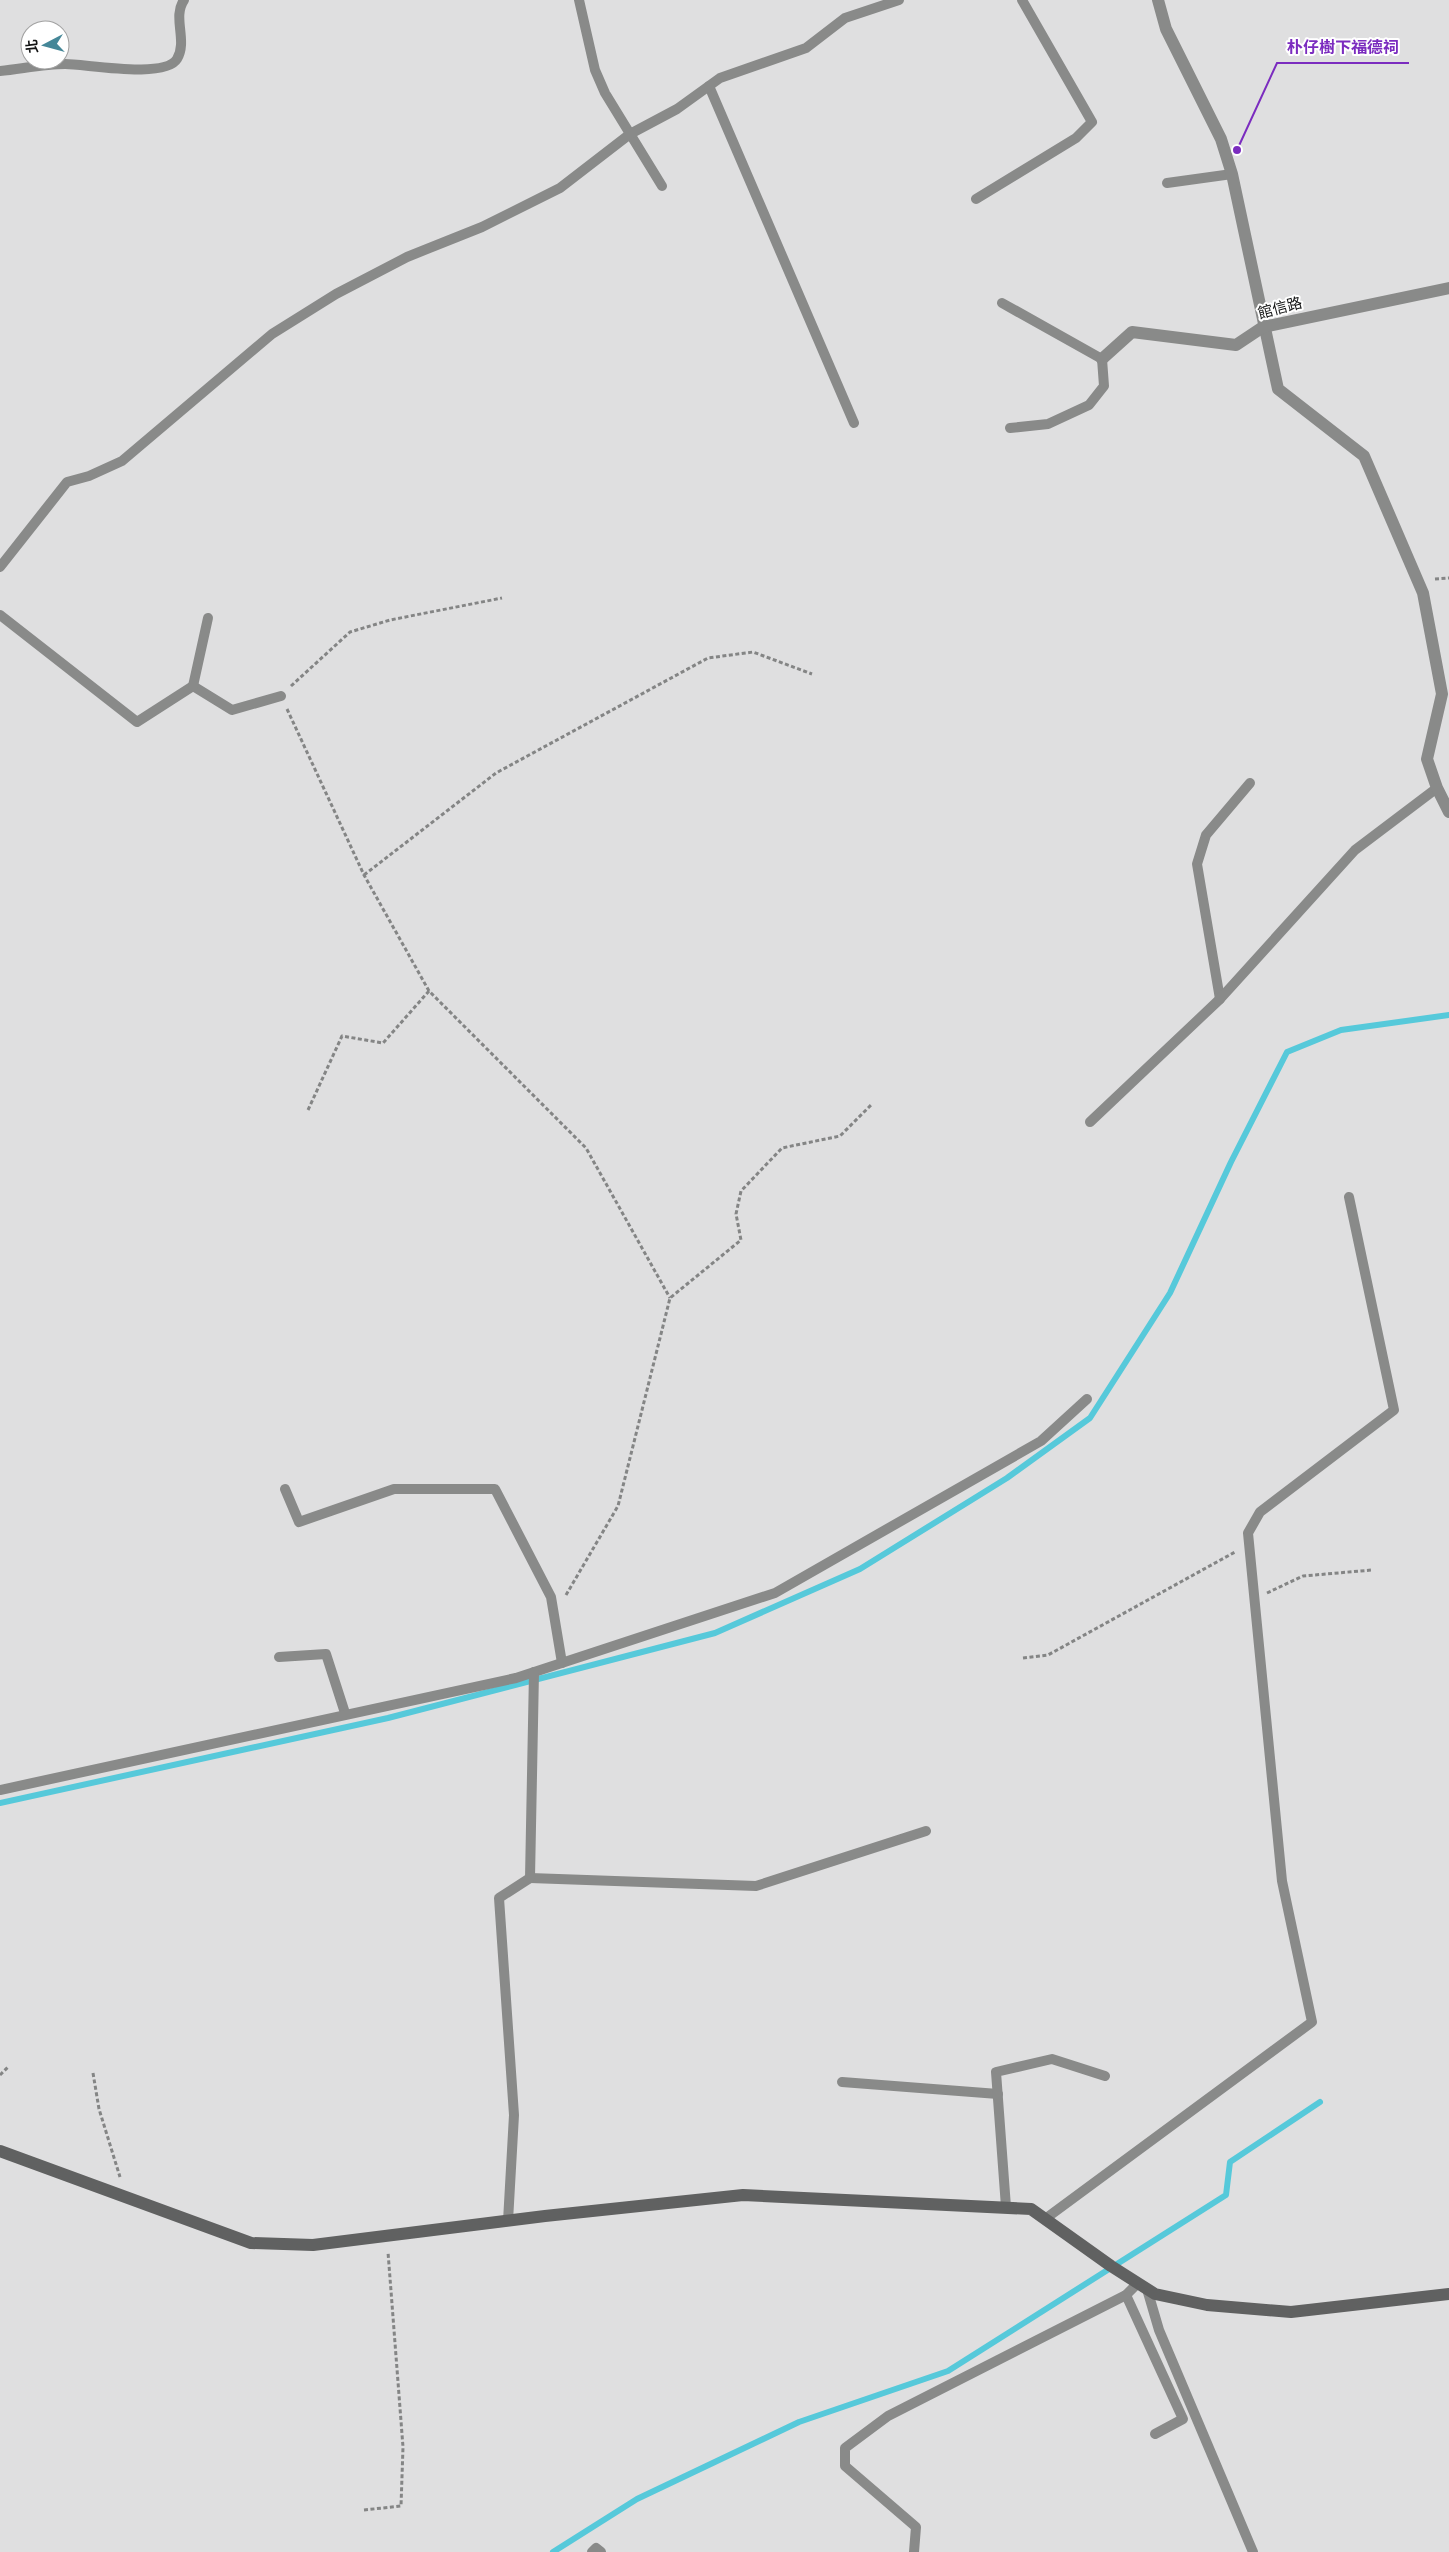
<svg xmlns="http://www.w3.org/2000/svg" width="1449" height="2552" font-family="'Playfair Display','Noto Sans TC',serif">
<rect width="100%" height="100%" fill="#dfdfe0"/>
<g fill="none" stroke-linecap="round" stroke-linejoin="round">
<g stroke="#56c9da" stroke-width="6">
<path d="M0,1803L388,1718L715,1633L860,1569L1007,1478L1090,1418L1170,1293L1231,1162L1287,1052L1341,1030L1449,1015"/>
<path d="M553,2552L637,2499L799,2422L948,2371L1226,2195L1230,2162L1320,2102"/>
</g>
<g stroke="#848585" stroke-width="3" stroke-dasharray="4 2.5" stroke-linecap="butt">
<path d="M1435,579L1449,578"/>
<path d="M291,686L350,632L390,620L502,598"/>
<path d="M287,709L364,875L429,991L586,1148L670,1298"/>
<path d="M364,875L496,773L708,658L753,652L812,674"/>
<path d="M308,1110L342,1036L383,1043L429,991"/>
<path d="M1267,1593L1303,1576L1372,1570"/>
<path d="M566,1595L618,1506L670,1298L741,1240L736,1214L741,1191L782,1148L840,1136L871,1105"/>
<path d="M1023,1658L1048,1655L1235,1552"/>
<path d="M93,2073L99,2109L120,2177"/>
<path d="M0,2075L8,2067"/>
<path d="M364,2510L401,2506L403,2447L388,2252"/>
</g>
<g stroke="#898a89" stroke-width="10">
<path d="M579,0L595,70L605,93L662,186"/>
<path d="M0,71C21,69 44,64 65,64C86,64 165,79 177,59C188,41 172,17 184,0"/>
<path d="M709,86L854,423"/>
<path d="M1167,183L1232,174"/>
<path d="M976,199L1076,138L1092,122L1022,0"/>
<path d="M1002,303L1102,359L1104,386L1089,405L1048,424L1010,428"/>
<path d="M0,567L67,482L89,476L122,461L272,334L336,294L407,257L482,227L560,188L630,134L677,109L720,78L806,48L845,18L899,0"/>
<path d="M0,615L137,722L193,686L232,710L281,696"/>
<path d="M193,686L208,618"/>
<path d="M1220,999L1197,864L1206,835L1250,783"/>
<path d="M1090,1122L1220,999L1355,850L1437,788"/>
<path d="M285,1489L299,1522L394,1489H495L551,1597L562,1663"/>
<path d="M279,1657L326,1654L345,1713"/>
<path d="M0,1790L516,1678L775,1593L1041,1441L1087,1399"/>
<path d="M530,1878L756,1886L926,1831"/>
<path d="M842,2082L998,2094"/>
<path d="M1006,2207L996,2072L1052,2059L1105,2076"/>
<path d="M1045,2219L1312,2022L1282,1881L1248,1533L1260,1512L1394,1410L1349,1197"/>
<path d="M508,2221L514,2115L499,1898L530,1878L534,1672"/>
<path d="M1147,2289L1159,2330L1253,2552"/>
<path d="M1126,2295L1183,2419L1155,2434"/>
<path d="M592,2552L596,2548L601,2552"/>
<path d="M914,2552L916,2527L845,2466V2448L888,2416L1126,2295L1138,2283"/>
</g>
<g stroke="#898a89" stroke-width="12">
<path d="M1158,0L1166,29L1221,139L1232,174L1278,389L1364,456L1423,593L1442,694L1427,759L1437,788L1449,812"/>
<path d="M1102,359L1132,332L1236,345L1263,327L1449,288"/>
</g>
<path stroke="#606161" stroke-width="12" d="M0,2151L251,2243L313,2245L545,2216L743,2195L1031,2209L1111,2266L1155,2294L1207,2305L1291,2312L1449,2294"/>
</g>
<g text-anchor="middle" stroke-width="4" stroke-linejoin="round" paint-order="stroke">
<g font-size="15" fill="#131414" stroke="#fff">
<text transform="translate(1280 308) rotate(-15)" y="5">館信路</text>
</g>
</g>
<path fill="none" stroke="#7b2cbf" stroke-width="2" d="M1237 150L1277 63H1409"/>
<circle fill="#7b2cbf" stroke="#fff" stroke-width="2" cx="1237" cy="150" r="5"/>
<g font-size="16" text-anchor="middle" font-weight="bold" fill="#7b2cbf" stroke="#fff" stroke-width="4" stroke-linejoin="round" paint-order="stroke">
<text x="1343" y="53">朴仔樹下福德祠</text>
</g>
<g transform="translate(45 45) rotate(264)"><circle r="24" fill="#ffffff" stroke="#a1a1a1"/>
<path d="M0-4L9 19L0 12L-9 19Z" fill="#458798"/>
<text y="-8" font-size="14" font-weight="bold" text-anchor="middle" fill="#131414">北</text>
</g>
</svg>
